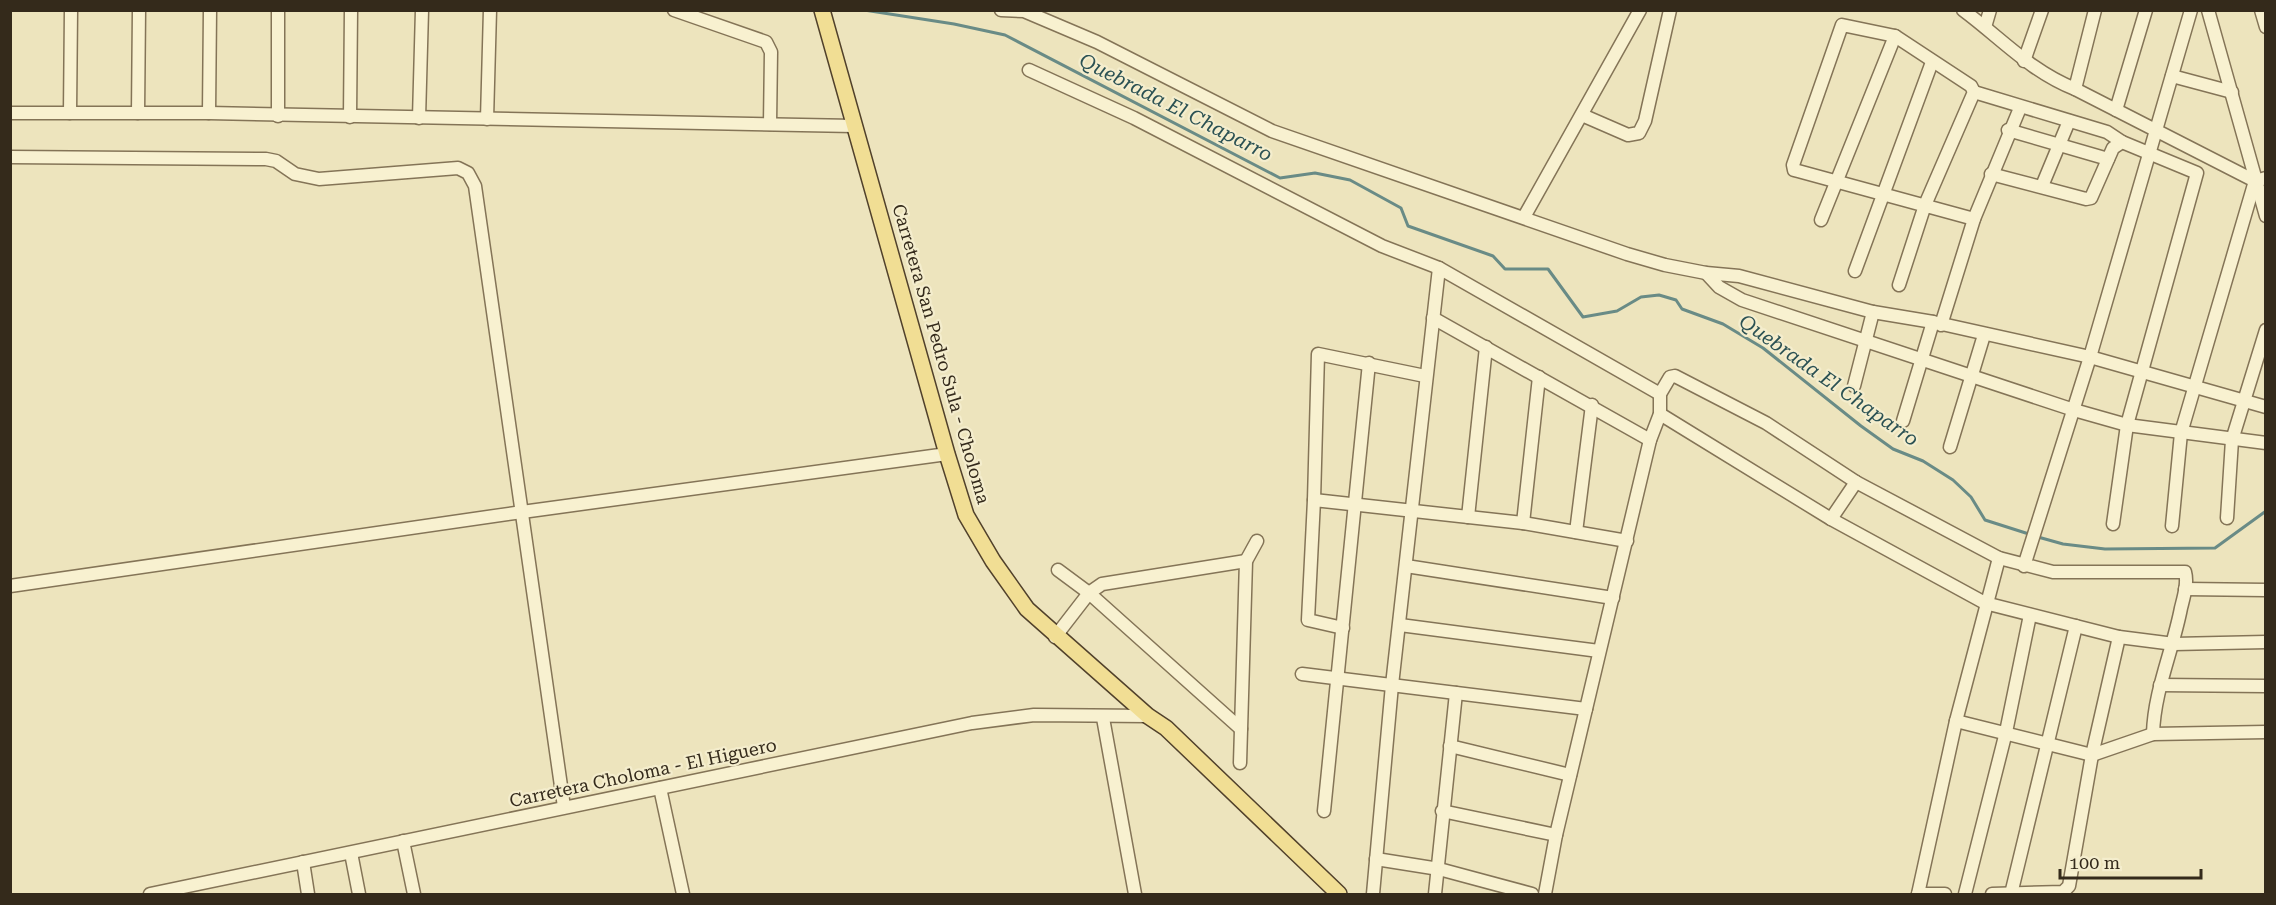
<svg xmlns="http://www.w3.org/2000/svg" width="2276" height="905" font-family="'Roboto Serif',serif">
<rect width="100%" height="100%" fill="#ede4bd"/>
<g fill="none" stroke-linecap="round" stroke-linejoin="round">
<g stroke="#698b86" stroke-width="3">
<path d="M864,10L954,24L1005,35L1280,178L1315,173L1350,180L1401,208L1408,226L1493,256L1505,269H1548L1583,317L1617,311L1641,297L1659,295L1676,300L1682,309L1723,324L1763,348L1861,426L1893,449L1923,461L1953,480L1971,497L1985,520L2032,535"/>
<path d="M2038,537L2063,544L2105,549L2215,548L2266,511"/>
</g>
<g stroke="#847457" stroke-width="15">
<g id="minor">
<path d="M674,10L766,42L771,52L770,124"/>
<path d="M1001,10L1024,11L1097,42L1272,131L1627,254L1665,265L1706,273L1739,276L1873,312L1933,322L2090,357L2266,407"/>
<path d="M1963,10C2002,39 2030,71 2075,89L2255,181L2266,178"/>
<path d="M2208,10L2266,216"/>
<path d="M2261,10L2266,27"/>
<path d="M1985,27L1990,10"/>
<path d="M2024,61L2042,10"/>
<path d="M1029,70L1134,118L1382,246L1439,268L1660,394"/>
<path d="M2172,76L2232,92"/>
<path d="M2075,89L2095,10"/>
<path d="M1974,92L2107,132L2122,142"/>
<path d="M2116,110L2146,10"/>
<path d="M10,113H209L854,126"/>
<path d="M70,113L71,10"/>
<path d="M138,113L139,10"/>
<path d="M209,113L210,10"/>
<path d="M1582,115L1628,135L1639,133L1645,121L1670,10"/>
<path d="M278,116V10"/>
<path d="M350,117L351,10"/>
<path d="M419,118L422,10"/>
<path d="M487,119L490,10"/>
<path d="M2008,130L2108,159"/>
<path d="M10,157L266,159L276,161L295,174L319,179L458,168L468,173L475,186L564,807"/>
<path d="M1991,174L2086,199L2091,198L2113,148L2122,142L2197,173L2127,425L2113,524"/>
<path d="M2042,186L2069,121"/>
<path d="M1524,217L1640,10"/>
<path d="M1821,220L1895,36"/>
<path d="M1855,271L1932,62"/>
<path d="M1706,273L1719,287L1742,300L2074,410L2127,425L2266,443"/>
<path d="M1899,285L1925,205L1974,92L1971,86L1895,36L1842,25L1793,165L1794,170L1798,171L1974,219"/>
<path d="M1433,318L1650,440"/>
<path d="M1941,325L1974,219L2020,108"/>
<path d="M1854,386L1873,312"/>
<path d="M1660,414L1831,519L1985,603L2119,637L2174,644L2266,642"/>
<path d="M1903,421L1933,322"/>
<path d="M1950,447L1984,335"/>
<path d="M1314,500L1318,354L1425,376"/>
<path d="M1468,517L1486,347"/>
<path d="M2227,518L2232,440L2266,330"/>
<path d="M1831,519L1856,482"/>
<path d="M1523,523L1539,377"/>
<path d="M2172,526L2181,433L2255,181"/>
<path d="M1576,532L1592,405"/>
<path d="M1406,566L1613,598"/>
<path d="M2024,566L2090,357L2191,10"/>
<path d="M1058,570L1089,593L1241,729"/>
<path d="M10,586L522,512L947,454"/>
<path d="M2185,589L2266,590"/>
<path d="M1400,625L1599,651"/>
<path d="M1343,628L1308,620L1314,500L1523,523L1627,541"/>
<path d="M1055,637L1089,593L1102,584L1246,561"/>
<path d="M1302,674L1586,709"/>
<path d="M2160,685L2266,686"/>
<path d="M1103,718L1135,894"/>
<path d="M1956,721L2092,755L2153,734L2266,732"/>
<path d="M1450,746L1570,775"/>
<path d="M1240,763L1246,561L1257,541"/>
<path d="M660,788L683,894"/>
<path d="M1324,811L1369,363"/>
<path d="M1442,811L1556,835"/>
<path d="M403,841L414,894"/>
<path d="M351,853L359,894"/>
<path d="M1376,859L1439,869L1532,894"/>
<path d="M303,862L308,894"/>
<path d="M150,894L972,723L1034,715L1148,716"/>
<path d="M1373,894L1392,685L1439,268"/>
<path d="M1435,894L1456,693"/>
<path d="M1545,894L1556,835L1650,440L1660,414V394L1670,377L1675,376L1766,423L1856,482L1999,558L2053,572H2185C2188,583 2184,596 2181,608C2173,650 2154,691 2153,734"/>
<path d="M1918,894L1956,721L1999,558"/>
<path d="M1918,894H1945"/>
<path d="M1965,894L2006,732L2030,615"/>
<path d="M1992,894L2063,892L2069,886L2092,755L2119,637"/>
<path d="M2011,894L2076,626"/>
</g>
</g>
<g stroke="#51412b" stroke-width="18">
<path id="major" d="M822,10L947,454L966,515L993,561L1027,609L1148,716L1166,728L1339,894"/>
</g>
<use href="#minor" stroke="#f8f1d0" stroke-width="12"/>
<use href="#major" stroke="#f1de94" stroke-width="15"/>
</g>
<g text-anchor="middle" stroke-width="4.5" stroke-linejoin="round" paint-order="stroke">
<g font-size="18" fill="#342a1b" stroke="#f4edcd">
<text transform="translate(941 354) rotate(74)" y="6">Carretera San Pedro Sula - Choloma</text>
<text transform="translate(643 773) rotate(-12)" y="6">Carretera Choloma - El Higuero</text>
</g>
<g font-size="20" font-style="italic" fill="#2b5153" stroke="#f4edcd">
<text transform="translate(1176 107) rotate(27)" y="7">Quebrada El Chaparro</text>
<text transform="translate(1829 380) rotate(35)" y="7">Quebrada El Chaparro</text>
</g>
</g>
<rect width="2276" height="905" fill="none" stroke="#342a1b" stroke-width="24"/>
<path d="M2060 869v9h141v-9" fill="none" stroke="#342a1b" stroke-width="3"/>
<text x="2069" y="869" font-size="18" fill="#342a1b" stroke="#f4edcd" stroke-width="4.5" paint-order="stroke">100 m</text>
</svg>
